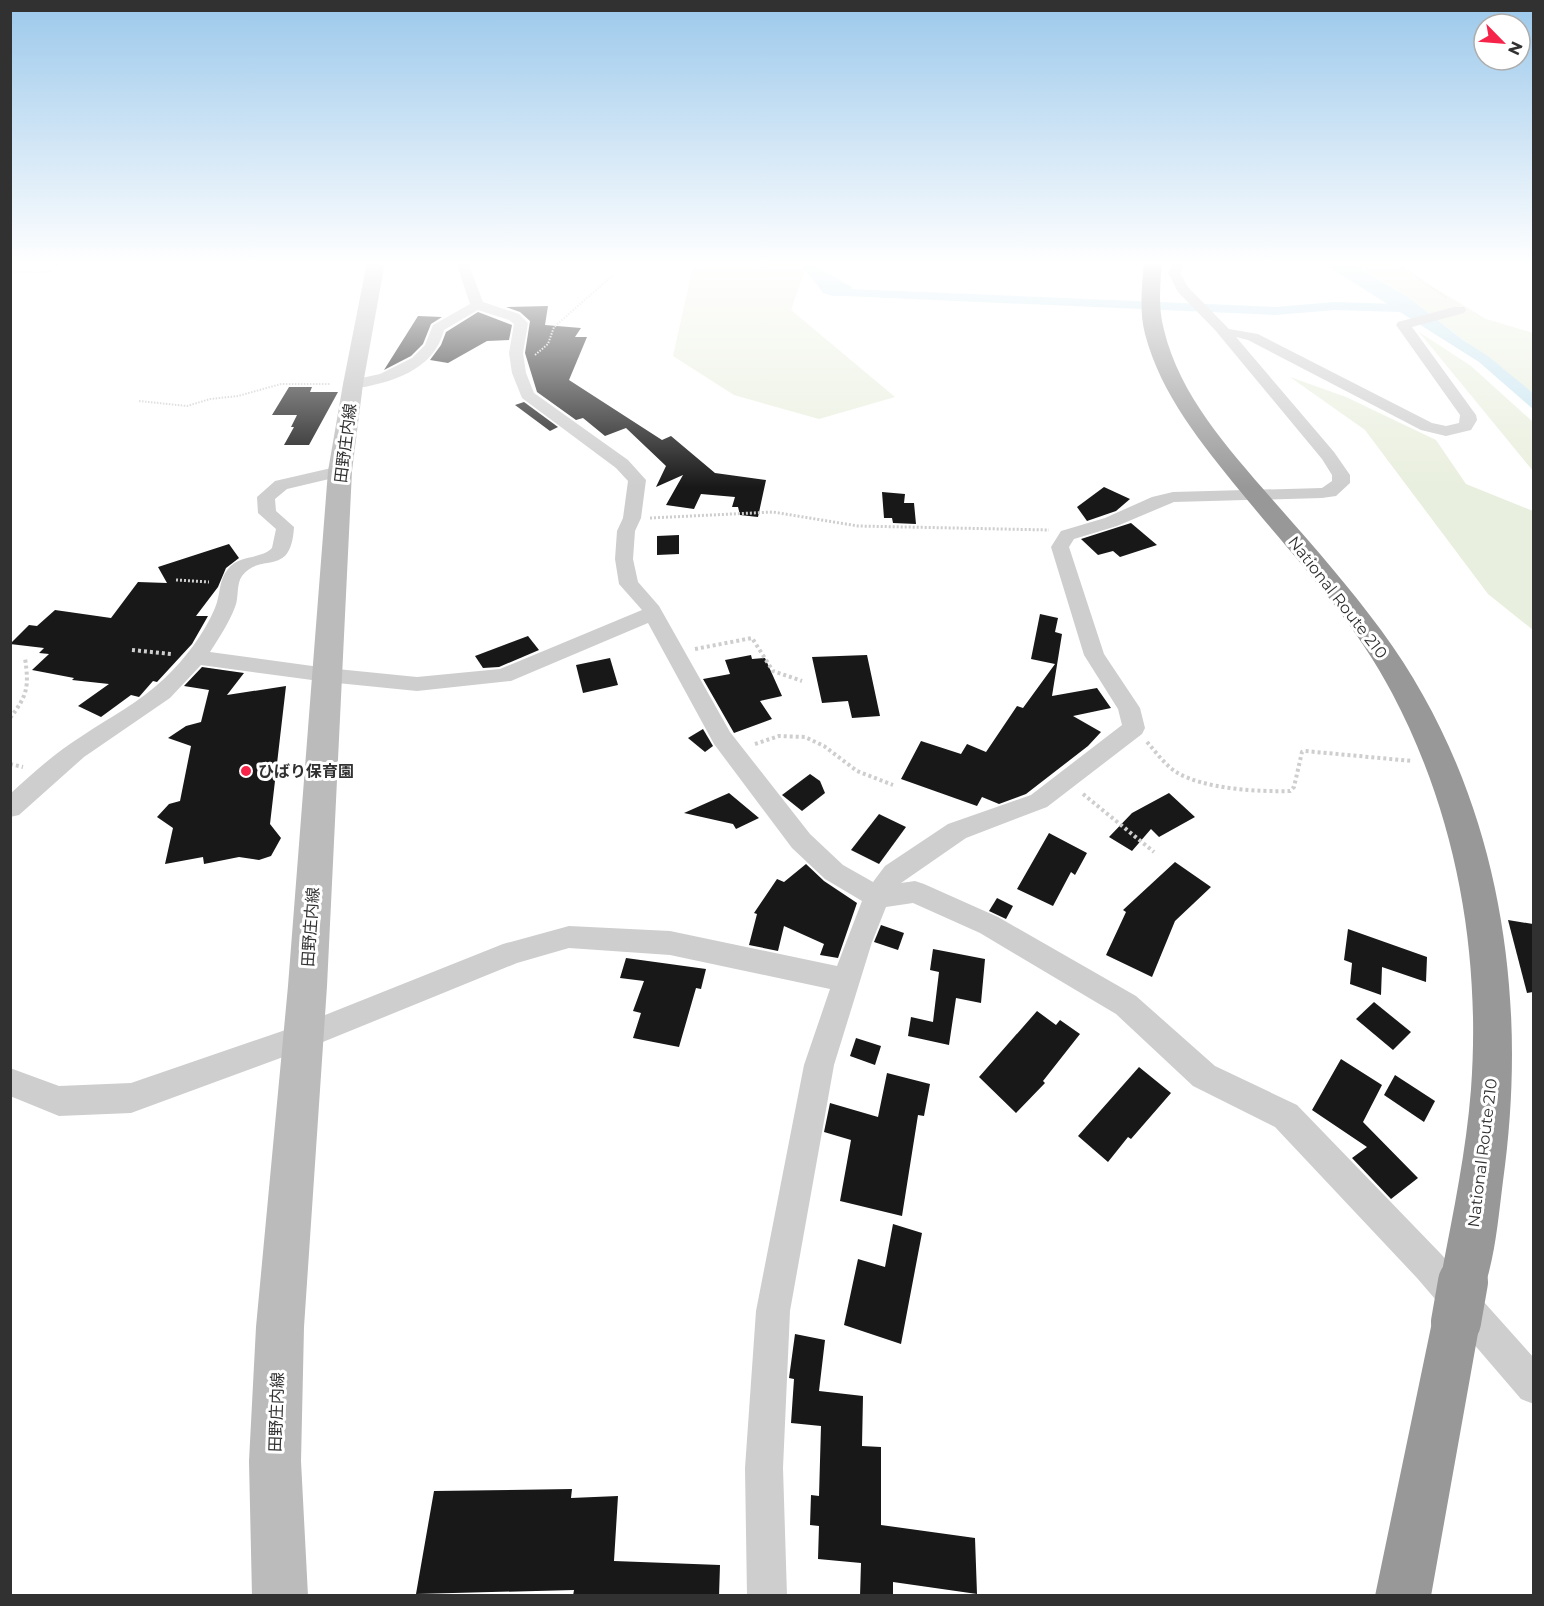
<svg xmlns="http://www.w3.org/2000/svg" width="1544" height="1606" font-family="Montserrat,'Noto Sans JP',sans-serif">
<rect width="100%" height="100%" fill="#fff"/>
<g fill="#e9efde">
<path d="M694,262H804L805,270L791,310L895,397L819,419L734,395L673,356Z"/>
<path d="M1351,262H1392L1486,319L1533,333V394L1408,297Z"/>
<path d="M1419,332L1471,366L1533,422V471Z"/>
<path d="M1290,377L1346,397L1436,440L1466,484L1533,511V630L1488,594L1365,430Z"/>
</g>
<g fill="#c8e5f0">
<path d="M800,262H808L852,287L850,296H833L823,293C816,282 806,273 800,262Z"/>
<path d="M1321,262H1349L1408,297L1463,340L1489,357L1533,393V409L1479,362Z"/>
</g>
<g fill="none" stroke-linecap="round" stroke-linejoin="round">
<path fill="#c8e5f0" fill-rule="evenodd" d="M850,289L1275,307L1335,302L1400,304L1407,308L1400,312L1335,310L1275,315L845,296L843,293Z"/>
</g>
<g fill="#181818">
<path d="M548,306L545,325L581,328L575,337H587L569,380L662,440L671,436L715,473L766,480L758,517L740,515L738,507H732L735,497L701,494L694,509L666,505L683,475L656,487L666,466L626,428L605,436L583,418L576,420L537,392L525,353L530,321L520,312L506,307Z"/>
<path d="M478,312L512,325L509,340L487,341L448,363L430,360L441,345L446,332Z"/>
<path d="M418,316L442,317L431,324L423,344L411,356L384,370Z"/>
<path d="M289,387H312L310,392H338L309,445H284L294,427H291L297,415H272Z"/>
<path d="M524,402L558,427L550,431L515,405Z"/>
<path d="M1104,487L1130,499L1116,511L1087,521L1077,507Z"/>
<path d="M882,492L905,494L904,503H914L916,524L893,523L892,518H884Z"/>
<path d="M1131,523L1157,545L1120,557L1113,551L1098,555L1081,539Z"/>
<path d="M679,535V554L657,555V536Z"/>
<path d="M229,544L239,558L226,568L218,587L196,616H208L192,644L157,682L153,681L139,697L131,695L101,717L78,706L109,684L72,680L74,678L32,670L49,654L39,653L44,648L10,644L29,625L37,626L55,610L111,618L138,582L167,583L158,567Z"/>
<path d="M1040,614L1058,618L1055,632L1062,634L1052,696L1097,688L1111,708L1073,716L1101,732L1088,746L1026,794L999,804L982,797L977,806L901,779L921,741L961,754L967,744L986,752L1017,706L1023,708L1055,664L1031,659Z"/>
<path d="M528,636L539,650L499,667L483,668L475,656Z"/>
<path d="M751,655L752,659L765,658L782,696L760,701L772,719L734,733L703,679L730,674L725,660Z"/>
<path d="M867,655L880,716L852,718L848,701L822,703L812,657Z"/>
<path d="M610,658L618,685L583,693L576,665Z"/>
<path d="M202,667L244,673L227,695L286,686L270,824L281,838L271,856L259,860L239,857L204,864L203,857L165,864L173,828L157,817L169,804L180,801L191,746L168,738L186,726L201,722L209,690L184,686Z"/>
<path d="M703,729L713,746L705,752L688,738Z"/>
<path d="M810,774L820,781L825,793L802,811L782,795Z"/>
<path d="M729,793L759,818L736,829L733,824L684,813Z"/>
<path d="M1169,793L1195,817L1159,837L1151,829L1132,851L1109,837L1132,813Z"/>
<path d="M879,814L906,827L879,864L851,850Z"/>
<path d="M1049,833L1087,853L1075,875L1071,872L1053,906L1017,889Z"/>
<path d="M1175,862L1211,887L1175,921L1152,977L1106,955L1126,912L1123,910Z"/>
<path d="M806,864L824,881L857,903L838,958L820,955L824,944L784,926L778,951L749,945L757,914L754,913L777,879L784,882Z"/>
<path d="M997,898L1013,906L1006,919L989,911Z"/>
<path d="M1508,920L1533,924V992L1527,993Z"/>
<path d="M881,925L904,933L898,950L874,942Z"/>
<path d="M1348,929L1427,957L1426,982L1382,967L1381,995L1350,984L1352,963L1344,960Z"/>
<path d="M933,949L985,959L981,1003L956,998L949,1045L908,1036L911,1017L933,1022L939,972L930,970Z"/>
<path d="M626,958L706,969L701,989L696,988L679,1047L633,1038L641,1013L633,1011L644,981L620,978Z"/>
<path d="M1374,1002L1411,1032L1393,1050L1356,1019Z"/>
<path d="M1037,1011L1056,1025L1060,1020L1080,1034L1043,1081L1045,1083L1016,1113L979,1077Z"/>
<path d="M856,1038L881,1046L875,1065L850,1056Z"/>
<path d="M1341,1059L1382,1085L1363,1122L1418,1178L1391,1199L1352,1158L1367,1147L1312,1110Z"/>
<path d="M1139,1067L1171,1093L1131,1139L1128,1137L1108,1162L1078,1136Z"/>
<path d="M887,1073L930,1084L924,1116L918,1115L902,1216L840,1201L851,1140L824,1132L830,1103L878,1117Z"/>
<path d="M1395,1075L1435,1101L1424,1122L1384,1095Z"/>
<path d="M893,1224L922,1233L901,1344L844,1325L858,1259L885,1267Z"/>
<path d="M795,1334L825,1340L819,1391L863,1396L862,1446L881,1447V1525L975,1538L977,1594L893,1582V1596H860L861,1563L818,1559L819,1526L810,1525L811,1495L819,1496L821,1426L791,1423L794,1379L789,1378Z"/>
<path d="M572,1489L571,1498L618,1496L614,1561L720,1565L719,1596H573L574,1590L416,1594L434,1491Z"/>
</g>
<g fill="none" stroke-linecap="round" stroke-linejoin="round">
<g stroke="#cecece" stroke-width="2" stroke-dasharray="1.5 1.5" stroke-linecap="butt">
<path d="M1396,262L1446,298"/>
<path d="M10,272H48L63,262"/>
<path d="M535,355L548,344L554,327L613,275"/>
<path d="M139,401L187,406L210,399L238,396L281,384H331"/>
</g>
<g stroke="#cecece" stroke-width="3" stroke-dasharray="2 2" stroke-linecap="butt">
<path d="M650,518L773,512L858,526L1049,530"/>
<path d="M176,580L209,582"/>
</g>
<g stroke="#cecece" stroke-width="4" stroke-dasharray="3 3" stroke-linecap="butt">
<path d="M695,649L752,638L773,671L802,681"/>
<path d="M132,650L171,654"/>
<path d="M10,718C28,695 29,686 25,658"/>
<path d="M1147,742C1156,752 1164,764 1176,772C1204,789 1258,792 1290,791L1294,787L1302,752L1305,751L1412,761"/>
<path d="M755,744L779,736L805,737L824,746L857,771L893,785"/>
<path d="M10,764L23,767"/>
<path d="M1083,794L1154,852"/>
</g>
<path fill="#cecece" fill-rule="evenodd" d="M456,262H468L483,302L519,314L528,323L523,353L526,373L534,393L628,460L646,480L641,518L635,531L633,559L638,582L659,606L730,732L810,834L843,865L873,882L885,866L948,824L1031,795L1122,725L1118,709L1084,655L1051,547L1061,531L1105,518L1152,497L1173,492L1322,488L1332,481V475L1322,459L1215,330L1178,292L1168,273L1173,262H1185L1180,273L1188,287L1229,329L1258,334L1432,423L1446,426L1459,423L1460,415L1396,325L1398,322L1454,307H1464L1466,310L1464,313L1412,327L1476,415L1477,420L1471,430L1446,436L1421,430L1248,340L1236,337L1334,452L1350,475V483L1336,496L1322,498L1174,502L1117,526L1074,539L1069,547L1104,654L1140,708L1145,728L1142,734L1047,807L966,838L901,883L915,881L924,884L998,917L1136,996L1215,1066L1297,1105L1441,1254L1534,1358V1404L1521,1399L1417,1278L1275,1127L1193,1086L1116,1014L980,933L913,903L886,907L872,942L834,1065L790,1311L783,1468L787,1596H747L745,1468L756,1311L804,1065L830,989L670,955L569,948L517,963L313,1046L131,1113L59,1116L10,1096V1068L59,1086L131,1083L300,1025L503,944L569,926L670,931L837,966L862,901L825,879L792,848L714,744L648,623L511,681L417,691L327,682L201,665L170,698L84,757L19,815L10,817V794C33,773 56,752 82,736C110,717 140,702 165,678C185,659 204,634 215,608C221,594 218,581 228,569C239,554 260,560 272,548L276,529L258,513L257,497L275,481L340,466L346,467L348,471L346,475L287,489L275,499L276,511L294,527C291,579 261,551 242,576C236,584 239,598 235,607C229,623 219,638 210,652L327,668L417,677L500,669L642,610L619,584L615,559L617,531L623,518L628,481L616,468L522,398L512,373L509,353L514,324L509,320L478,310L444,330C434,371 390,383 353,389L345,384L348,381L380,374L412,358L425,345L433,325L470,304Z"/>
<path fill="#bbb" fill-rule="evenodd" d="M367,262H385L363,384L352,471L327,986L304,1327L301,1461L308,1596H252L249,1461L256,1327L288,986L328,471L343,384Z"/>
<path fill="#989898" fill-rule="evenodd" d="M1144,262H1162C1160,285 1158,308 1164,330C1180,396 1228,448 1271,498C1309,541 1347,584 1381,630C1498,789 1530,989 1503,1181C1498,1220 1495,1263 1480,1299L1469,1303L1473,1305L1480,1322L1431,1596H1375L1432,1322L1439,1305L1450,1300L1446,1299L1440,1282C1452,1218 1466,1154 1471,1089C1481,952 1456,814 1392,693C1353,618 1293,556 1240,491C1202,444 1161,395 1145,334C1139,311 1142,286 1144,262Z"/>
<path stroke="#989898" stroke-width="50" d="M1456,1322L1463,1282"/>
</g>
<linearGradient id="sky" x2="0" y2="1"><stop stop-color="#9bc8eb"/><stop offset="0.54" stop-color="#fff"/><stop offset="1" stop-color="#fff" stop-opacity="0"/></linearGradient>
<rect width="1544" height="487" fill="url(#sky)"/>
<circle fill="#f62449" stroke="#fff" stroke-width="2" cx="246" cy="771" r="6"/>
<g text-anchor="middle" stroke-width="6" stroke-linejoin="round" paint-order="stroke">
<g font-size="16" fill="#313131" stroke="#fff">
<text transform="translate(345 443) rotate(-83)" y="6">田野庄内線</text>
<text transform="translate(1338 597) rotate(52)" y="6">National Route 210</text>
<text transform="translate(310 927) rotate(-86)" y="6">田野庄内線</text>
<text transform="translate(1482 1153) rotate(-83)" y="6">National Route 210</text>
<text transform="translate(276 1412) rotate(-88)" y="6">田野庄内線</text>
</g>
<g font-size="16" font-weight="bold" fill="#313131" stroke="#fff" text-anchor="start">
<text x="258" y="777">ひばり保育園</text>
</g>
</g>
<rect width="1544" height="1606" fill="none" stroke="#313131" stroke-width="24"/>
<g transform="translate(1502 42) rotate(115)"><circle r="28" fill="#ffffff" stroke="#adadad" stroke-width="1.5"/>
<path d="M0-4.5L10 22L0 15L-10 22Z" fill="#f62449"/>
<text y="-9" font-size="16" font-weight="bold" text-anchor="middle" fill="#313131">N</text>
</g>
</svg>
